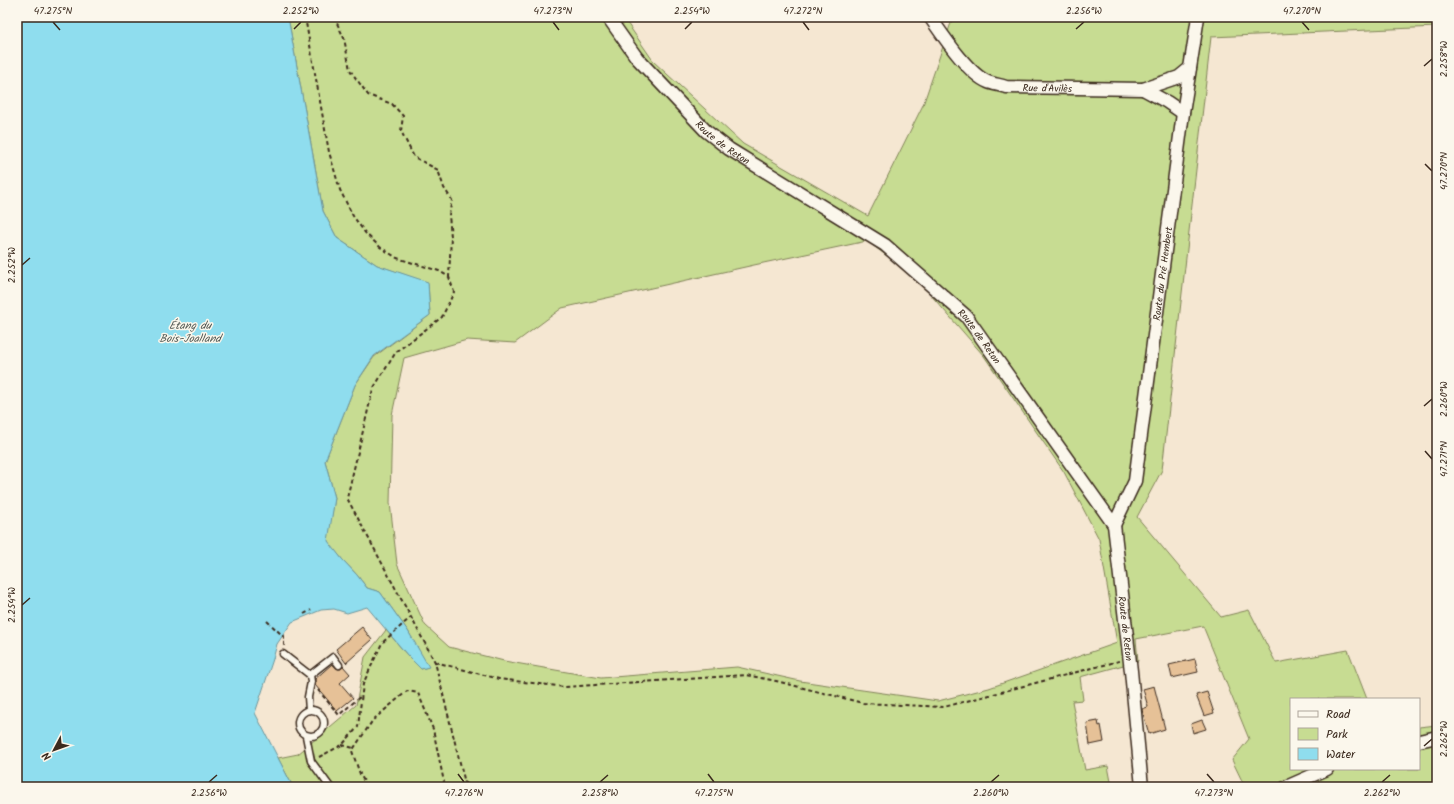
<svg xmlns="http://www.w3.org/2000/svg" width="1454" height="804" font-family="Kalam,sans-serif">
<rect width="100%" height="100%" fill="#f5e7d2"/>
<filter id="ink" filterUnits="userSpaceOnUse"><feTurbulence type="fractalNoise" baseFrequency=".025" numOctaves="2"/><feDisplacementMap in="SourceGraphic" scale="8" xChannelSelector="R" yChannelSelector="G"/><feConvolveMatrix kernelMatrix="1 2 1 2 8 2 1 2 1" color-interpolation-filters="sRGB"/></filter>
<g filter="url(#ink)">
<path fill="#c7dc92" stroke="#818358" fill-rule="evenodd" d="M288,17H623L654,62L743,144L868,216L923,105L953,17H1437V27L1211,37L1162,470L1137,517L1221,617L1249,610L1276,663L1348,650L1367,699H1291V769H1419V727L1437,725V787H1245L1232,760L1249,739L1203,626L1136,639L1138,661L1080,677L1083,700L1072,701L1085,770L1108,766L1112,787H293L278,758L298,754L356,705L365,657L386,630L408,656L421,669L428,667L408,631L380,592L367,588L357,575L342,559L327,541L335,498L325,461L355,385L374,357L430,315L428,283L377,265L337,238L323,211ZM867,241L916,278L984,356L1064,472L1099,539L1117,643L989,688L938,701L800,681L737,667L601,678L504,661L449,647L425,625L397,564L390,503L392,415L404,358L467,340L515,343L562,308L754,265Z"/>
<path fill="#8fddee" stroke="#6d959b" d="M17,17H288L323,211L337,238L377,265L428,282L430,315L374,356L355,385L325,461L335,498L328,541L342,559L357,575L367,588L380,592L408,631L429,667L421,669L408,656L367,607L347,613L334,609L321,610L292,622L277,644L273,659L255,713L293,787H17Z"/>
<g fill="#e6c197" stroke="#3b2a1e">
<path d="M362,627L372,640L346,663L336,649Z"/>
<path d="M1195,659L1198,672L1172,678L1169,665Z"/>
<path d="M332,664L338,669H341L343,666L350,674L340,683L353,698L337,711L315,685V679Z"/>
<path d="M1154,686L1165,729L1149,734L1142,710V709L1148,707L1143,689Z"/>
<path d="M1207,692L1214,713L1204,716L1196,695Z"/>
<path d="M1202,720L1206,729L1193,733L1191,724Z"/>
<path d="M1098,721L1099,726L1101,725L1104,742L1090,745L1087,723Z"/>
</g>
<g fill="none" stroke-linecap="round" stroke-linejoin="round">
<g stroke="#3b2a1e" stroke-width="9">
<g id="service">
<path d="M283,654L310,675L311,682L308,697L309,710"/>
<path d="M310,675L333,657L339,665"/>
<circle cx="311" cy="723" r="13"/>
<path d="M306,736L311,761L330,787"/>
</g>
</g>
<g stroke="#3b2a1e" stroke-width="15">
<g id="minor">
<path id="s1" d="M608,17L637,58L706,131L729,149L885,245L966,316L1114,525L1131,671L1142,787"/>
<path id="s2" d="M930,17C942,34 968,74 988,82C993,84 1000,85 1006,87L1143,89L1179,77L1190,68"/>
<path d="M1143,89L1167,102L1183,113"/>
<path id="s3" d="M1114,525L1135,481L1183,113L1198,17"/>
<path d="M1419,741L1437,737"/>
<path d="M1286,787L1327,769"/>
</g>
</g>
<g stroke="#3b2a1e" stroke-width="2" stroke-dasharray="4 3" stroke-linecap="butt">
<path d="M305,17L329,152L340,190L353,216L366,234L380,247L397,258L439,271L449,277L454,292L442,317L396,352L373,389L347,498L435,662L465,783L470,787"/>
<path d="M334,17L344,38L350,70L368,95L392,104L403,116L401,131L414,157L438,170L444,188L452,200L449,215L451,237L449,277"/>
<path d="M304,614L311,610"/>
<path d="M267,621L284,637V646"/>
<path d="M435,662L499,679L565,687L746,675L776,681L863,703L944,707L1119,661"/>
<path d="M318,690L339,715L361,696"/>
<path d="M342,745L354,748"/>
<path d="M319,757L342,745L358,727L363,684L382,643L410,618"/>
<path d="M367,787L360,774L352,751L373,720L407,691L418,693L433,729L445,787"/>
</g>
<use href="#service" stroke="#fbf7ec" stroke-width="6"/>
<use href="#minor" stroke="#fbf7ec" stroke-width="12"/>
</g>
</g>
<path fill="none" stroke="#3b2a1e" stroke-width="1.5" d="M53,22L60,30M553,22L559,30M803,22L809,30M1302,22L1309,30M294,29L301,22M685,29L692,22M1076,29L1084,22M1424,66L1432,59M1425,164L1432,171M22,265L30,258M1424,406L1432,399M1425,451L1432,459M22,605L30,598M1424,746L1432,739M458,774L464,782M708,774L714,782M1207,774L1214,782M209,782L217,775M600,782L608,775M991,782L999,775M1382,782L1390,775"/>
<g text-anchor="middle" stroke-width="3" stroke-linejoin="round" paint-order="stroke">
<g font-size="10" fill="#3b2a1e" stroke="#fbf7ec">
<text dy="4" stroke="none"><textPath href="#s2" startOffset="148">Rue d'Avilès</textPath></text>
<text dy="4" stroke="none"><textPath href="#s1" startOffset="171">Route de Reton</textPath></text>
<text dy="4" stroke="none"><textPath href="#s3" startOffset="258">Route du Pré Hembert</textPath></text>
<text dy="4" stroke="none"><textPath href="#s1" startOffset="495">Route de Reton</textPath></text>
<text dy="4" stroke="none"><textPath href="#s1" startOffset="831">Route de Reton</textPath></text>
</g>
<g font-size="11" font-style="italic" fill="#505752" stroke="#fbf7ec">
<text x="190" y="329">Étang du<tspan x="190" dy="13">Bois-Joalland</tspan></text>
</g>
</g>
<rect width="1454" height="804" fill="none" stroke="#fbf7ec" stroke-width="44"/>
<rect x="1290" y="698" width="130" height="72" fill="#fbf7ec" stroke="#aea59a"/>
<rect x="1298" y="711" width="20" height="6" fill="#fbf7ec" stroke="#aea59a"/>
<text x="1326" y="718" font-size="12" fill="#3b2a1e">Road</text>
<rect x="1298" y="728" width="20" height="12" fill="#c7dc92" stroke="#aea59a"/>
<text x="1326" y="738" font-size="12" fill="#3b2a1e">Park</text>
<rect x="1298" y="748" width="20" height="12" fill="#8fddee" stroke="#aea59a"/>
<text x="1326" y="758" font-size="12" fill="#3b2a1e">Water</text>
<g transform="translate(54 750) rotate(229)" stroke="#fbf7ec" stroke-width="3" paint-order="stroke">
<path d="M0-3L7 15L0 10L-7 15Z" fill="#3b2a1e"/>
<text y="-6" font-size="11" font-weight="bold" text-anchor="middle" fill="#3b2a1e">N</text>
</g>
<rect x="22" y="22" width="1410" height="760" fill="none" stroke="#3b2a1e" stroke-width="1.5"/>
<g font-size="10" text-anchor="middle" fill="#3b2a1e">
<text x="53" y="14">47.275°N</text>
<text x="301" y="14">2.252°W</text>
<text x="553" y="14">47.273°N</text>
<text x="692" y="14">2.254°W</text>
<text x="803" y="14">47.272°N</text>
<text x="1084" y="14">2.256°W</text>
<text x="1302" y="14">47.270°N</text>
<text transform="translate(1443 59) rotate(-90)" y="4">2.258°W</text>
<text transform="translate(1443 171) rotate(-90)" y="4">47.270°N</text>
<text transform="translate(11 265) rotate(-90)" y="4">2.252°W</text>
<text transform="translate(1443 399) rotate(-90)" y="4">2.260°W</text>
<text transform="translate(1443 459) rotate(-90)" y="4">47.271°N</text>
<text transform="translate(11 605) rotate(-90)" y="4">2.254°W</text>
<text transform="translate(1443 739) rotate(-90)" y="4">2.262°W</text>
<text x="209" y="796">2.256°W</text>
<text x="464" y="796">47.276°N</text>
<text x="600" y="796">2.258°W</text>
<text x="714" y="796">47.275°N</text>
<text x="991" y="796">2.260°W</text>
<text x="1214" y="796">47.273°N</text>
<text x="1382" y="796">2.262°W</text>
</g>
</svg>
